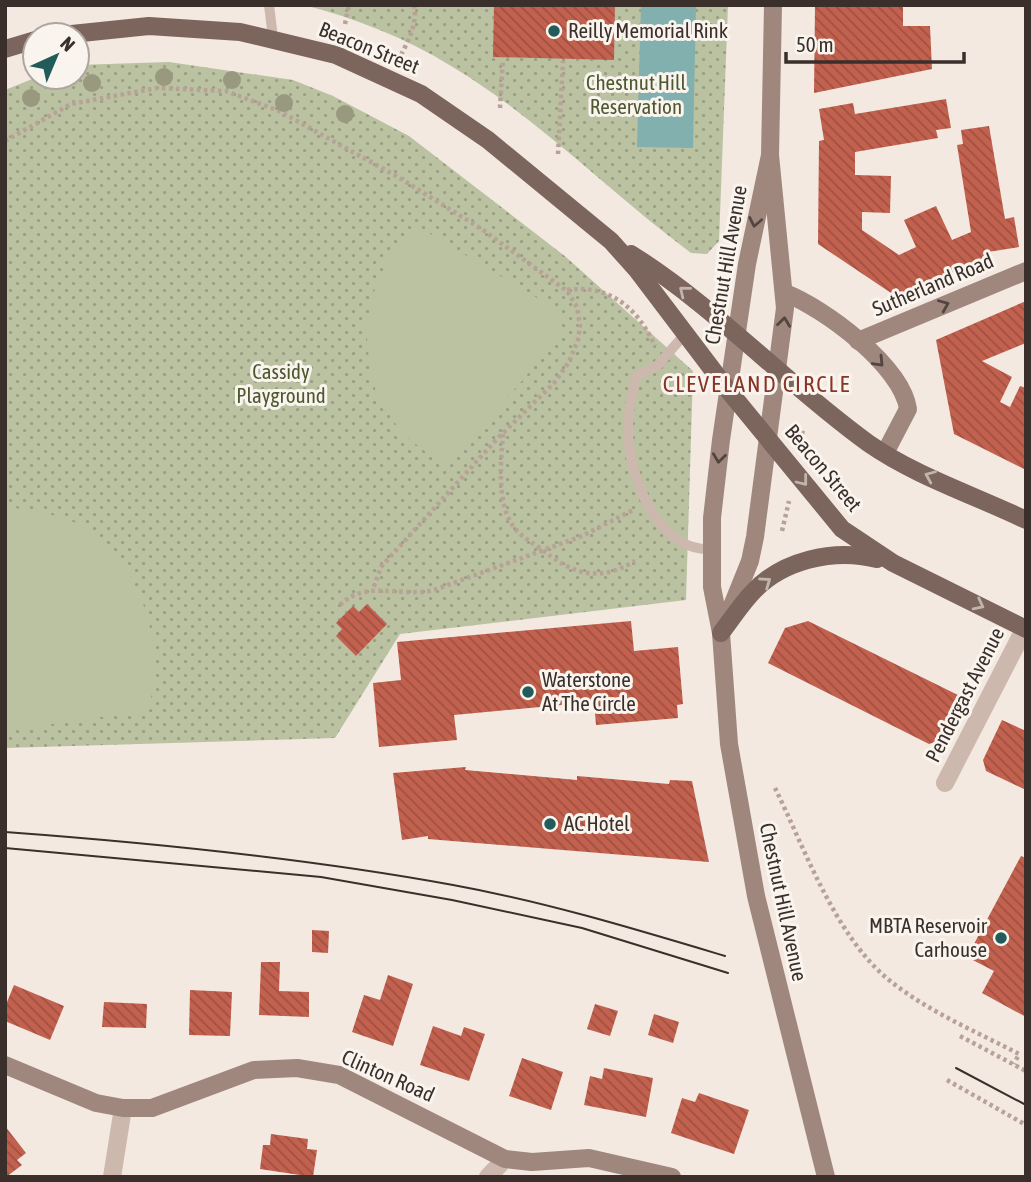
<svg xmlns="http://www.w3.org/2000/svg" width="1031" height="1182" font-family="'Asap Condensed',sans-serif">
<defs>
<pattern id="grass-dots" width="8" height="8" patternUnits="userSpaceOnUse" patternTransform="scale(1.75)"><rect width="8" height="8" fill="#bac2a1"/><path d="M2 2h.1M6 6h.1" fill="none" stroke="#989e83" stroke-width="1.8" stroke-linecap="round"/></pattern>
<pattern id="building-back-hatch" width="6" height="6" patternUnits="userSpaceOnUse" patternTransform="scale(1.75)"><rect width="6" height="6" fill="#c3614f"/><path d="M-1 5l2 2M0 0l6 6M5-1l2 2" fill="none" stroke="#9f5042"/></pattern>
</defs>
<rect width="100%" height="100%" fill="#f3e9e1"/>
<g fill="url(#grass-dots)">
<path d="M304,5H728L719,241L707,254L691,253C610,193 538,118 451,66C406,38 355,18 304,5Z"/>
<path d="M169,62L293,80L333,96L409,136L566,257L693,371L686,600L400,634L335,738L5,748V90L37,77H77V65Z"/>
</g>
<g fill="#bac2a1">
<path d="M417,226L559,311L560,336L447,469L402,433L377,397L369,362L366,326L373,294L389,255Z"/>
<path d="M5,507C34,510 63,515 88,529C124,550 149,605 153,645C155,666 152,688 150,710L5,731Z"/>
</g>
<path fill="#81b0ae" d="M641,5H696L693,148L637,147Z"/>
<g fill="url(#building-back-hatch)">
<path d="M494,5H615L614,60L493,57Z"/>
<path d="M815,5H903V26H930L932,69L814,93Z"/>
<path d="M946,99L951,128L936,130L938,138L855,152V175L891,176L890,213L862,212V230L899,255L916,247L904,220L936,206L952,240L971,232L957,145L963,144L961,130L989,126L1005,219L1014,217L1019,247L988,252V257L897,297L818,244L819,141L824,140L819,109L853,103L855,114Z"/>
<path d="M1026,301V343L982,361L1012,377L1000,402L1010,407L1020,386L1026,388V470L954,434L936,340Z"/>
<path d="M367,604L387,624L356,656L336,636L342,629L336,623L353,606L359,612Z"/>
<path d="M631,621L634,651L678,647L683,704L677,705L678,718L596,725L594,702L454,715L457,740L379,747L373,683L401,680L397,642Z"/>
<path d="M808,621L964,698L944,739L929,744L768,663L785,628Z"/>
<path d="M1002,720L1026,731V790L986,771L983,760Z"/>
<path d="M466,767L465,770L577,780V776L669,784L670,780L692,781L709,862L428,839V836L402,840L393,773Z"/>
<path d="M1021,856L1026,858V1017L982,993L994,971L967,957Z"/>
<path d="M312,930L329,931L328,953L312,952Z"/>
<path d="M261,962H280L279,991L309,992V1017L259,1015Z"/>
<path d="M388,975L413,984L393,1046L352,1032L364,995L380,1000Z"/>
<path d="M14,985L64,1006L50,1040L5,1021V1007Z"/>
<path d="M190,990L232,992L230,1036L189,1035Z"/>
<path d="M104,1002L147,1004L146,1028L102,1027Z"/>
<path d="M595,1004L618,1011L610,1036L587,1029Z"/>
<path d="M654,1014L679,1022L673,1043L648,1035Z"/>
<path d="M433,1026L461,1036L464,1027L485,1034L469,1081L420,1065Z"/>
<path d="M522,1058L563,1072L551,1110L509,1096Z"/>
<path d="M604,1068L653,1078L646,1117L584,1105L590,1076L602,1079Z"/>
<path d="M699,1093L749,1110L734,1154L671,1133L682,1098L695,1102Z"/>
<path d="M5,1126L26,1153L17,1160L22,1165L6,1177Z"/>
<path d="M271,1134L308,1139L307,1149L317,1150L313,1177L260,1169L263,1145H270Z"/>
</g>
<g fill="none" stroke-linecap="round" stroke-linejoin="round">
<g stroke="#b8a297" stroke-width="4.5" stroke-dasharray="3.5 3.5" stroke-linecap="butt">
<path d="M345,24L349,5"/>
<path d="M398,61C407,43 418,25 414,5"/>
<path d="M500,108L503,59"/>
<path d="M5,141L71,104L157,88L226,91L279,111L398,177L483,230L567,291L577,307L580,326L578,340L569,362L554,383L496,440L381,567L373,589"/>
<path d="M558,154L563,61"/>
<path d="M567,290C611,284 638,309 655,346"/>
<path d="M503,434C501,460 498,490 507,515C515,534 526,538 541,549C573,574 597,583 635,561"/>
<path d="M800,448L803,428"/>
<path d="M782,531L789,501"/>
<path d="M340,605C366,579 401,598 434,590L582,536L635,509"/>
<path d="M775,788C805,849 835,936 889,980C927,1011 975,1031 1019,1054L1014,1064"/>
<path d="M960,1036L1026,1071"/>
<path d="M947,1080L1026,1125"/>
</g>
<g stroke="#ccb8ad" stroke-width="10">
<path d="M269,5L273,38"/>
<path d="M685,334L657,366L636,376C631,398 626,422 629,445C634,487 661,552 712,549"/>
</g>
<g stroke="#ccb8ad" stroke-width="18">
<path d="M945,783L1025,628"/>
<path d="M112,1177L123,1108"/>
<path d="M488,1177L505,1159"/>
</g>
<g stroke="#9f877e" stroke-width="18">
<path d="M770,155L747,264L721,440L712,518V587L721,633L729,744L756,896L826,1177"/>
<path d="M785,293C824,308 902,366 908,409L885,453"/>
<path d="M858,341L1026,271"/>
<path d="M725,623L750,561L755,537L785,308L770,155L773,5"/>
<path d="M5,1065L96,1103L123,1108H152L254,1070L297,1068L339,1075L505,1159L532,1162L589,1158L672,1177"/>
</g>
<g stroke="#7c655d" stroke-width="18">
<path d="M62,35L149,26L240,32L336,55L421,94L488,140L611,241L637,270L728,390L842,529L893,563L1026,629"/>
<path d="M5,49L35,40"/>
<path d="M631,254C717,308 786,384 868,443C915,476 974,495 1026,520"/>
<path d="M721,633C731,620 740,606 751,594C781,560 834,548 877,559"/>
</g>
<g stroke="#3a2f2b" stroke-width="2">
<path d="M5,832C155,843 306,858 453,885C546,902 635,929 725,956"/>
<path d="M5,848L321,877L452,900L582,928L728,973"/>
<path d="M956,1068L1026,1105"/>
</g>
</g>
<g fill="#98997f">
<circle cx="164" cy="77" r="9"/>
<circle cx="232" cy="80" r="9"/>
<circle cx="92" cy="83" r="9"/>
<circle cx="31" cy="98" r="9"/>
<circle cx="284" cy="103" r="9"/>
<circle cx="345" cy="114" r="9"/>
</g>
<defs><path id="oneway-chevron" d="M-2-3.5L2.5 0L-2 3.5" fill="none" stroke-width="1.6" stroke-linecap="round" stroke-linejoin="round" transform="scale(1.75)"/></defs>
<g stroke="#534540">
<use href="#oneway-chevron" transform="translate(755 222) rotate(101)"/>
<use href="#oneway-chevron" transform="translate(944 305) rotate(-23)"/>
<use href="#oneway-chevron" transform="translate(784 322) rotate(-83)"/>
<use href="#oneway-chevron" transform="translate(879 362) rotate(46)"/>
<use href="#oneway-chevron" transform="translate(719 458) rotate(97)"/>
</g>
<g stroke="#c1b4ad">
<use href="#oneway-chevron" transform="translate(684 291) rotate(-141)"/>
<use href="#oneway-chevron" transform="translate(930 476) rotate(-157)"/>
<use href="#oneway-chevron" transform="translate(803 481) rotate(52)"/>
<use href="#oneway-chevron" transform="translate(766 582) rotate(-35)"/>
<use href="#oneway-chevron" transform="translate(979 605) rotate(27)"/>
</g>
<g fill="#215b5a" stroke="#faf4ee" stroke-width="2.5">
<circle cx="554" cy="31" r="7"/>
<circle cx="528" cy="692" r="7"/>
<circle cx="550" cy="824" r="7"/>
<circle cx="1001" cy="938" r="7"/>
</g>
<g text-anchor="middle" stroke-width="6" stroke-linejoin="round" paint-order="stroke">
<g font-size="21" fill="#3a2f2b" stroke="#faf4ee" text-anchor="start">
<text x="568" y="38">Reilly Memorial Rink</text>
<text x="542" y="687">Waterstone<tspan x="542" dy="24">At The Circle</tspan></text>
<text x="564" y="831">AC Hotel</text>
<text x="987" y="933" text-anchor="end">MBTA Reservoir<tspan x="987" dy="24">Carhouse</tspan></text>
</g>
<g font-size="21" fill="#3a2f2b" stroke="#faf4ee">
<text transform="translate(369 48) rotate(22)" y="7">Beacon Street</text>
<text transform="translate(726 265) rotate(-80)" y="7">Chestnut Hill Avenue</text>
<text transform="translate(933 285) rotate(-23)" y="7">Sutherland Road</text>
<text transform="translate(823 468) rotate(50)" y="7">Beacon Street</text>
<text transform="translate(965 695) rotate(-63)" y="7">Pendergast Avenue</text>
<text transform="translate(783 902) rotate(78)" y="7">Chestnut Hill Avenue</text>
<text transform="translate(388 1076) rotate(24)" y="7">Clinton Road</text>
</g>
<g font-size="21" fill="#4d582f" stroke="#faf4ee">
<text x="636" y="90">Chestnut Hill<tspan x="636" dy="24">Reservation</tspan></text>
<text x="281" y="379">Cassidy<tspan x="281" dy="24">Playground</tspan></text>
</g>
<g font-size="23" letter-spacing="2" fill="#883426" stroke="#faf4ee">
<text x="757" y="392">CLEVELAND CIRCLE</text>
</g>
</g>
<rect width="1031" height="1182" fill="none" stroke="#3a2f2b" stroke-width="14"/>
<g transform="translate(56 56) rotate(44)"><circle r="33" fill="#faf4ee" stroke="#ada5a0" stroke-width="2"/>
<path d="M0-5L12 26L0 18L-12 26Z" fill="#215b5a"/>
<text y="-10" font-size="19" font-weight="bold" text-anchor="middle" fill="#3a2f2b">N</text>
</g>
<path d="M786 52v10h178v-10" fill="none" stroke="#3a2f2b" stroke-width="3.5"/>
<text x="796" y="52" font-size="21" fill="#3a2f2b" stroke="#faf4ee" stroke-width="5" paint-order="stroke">50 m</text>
</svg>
